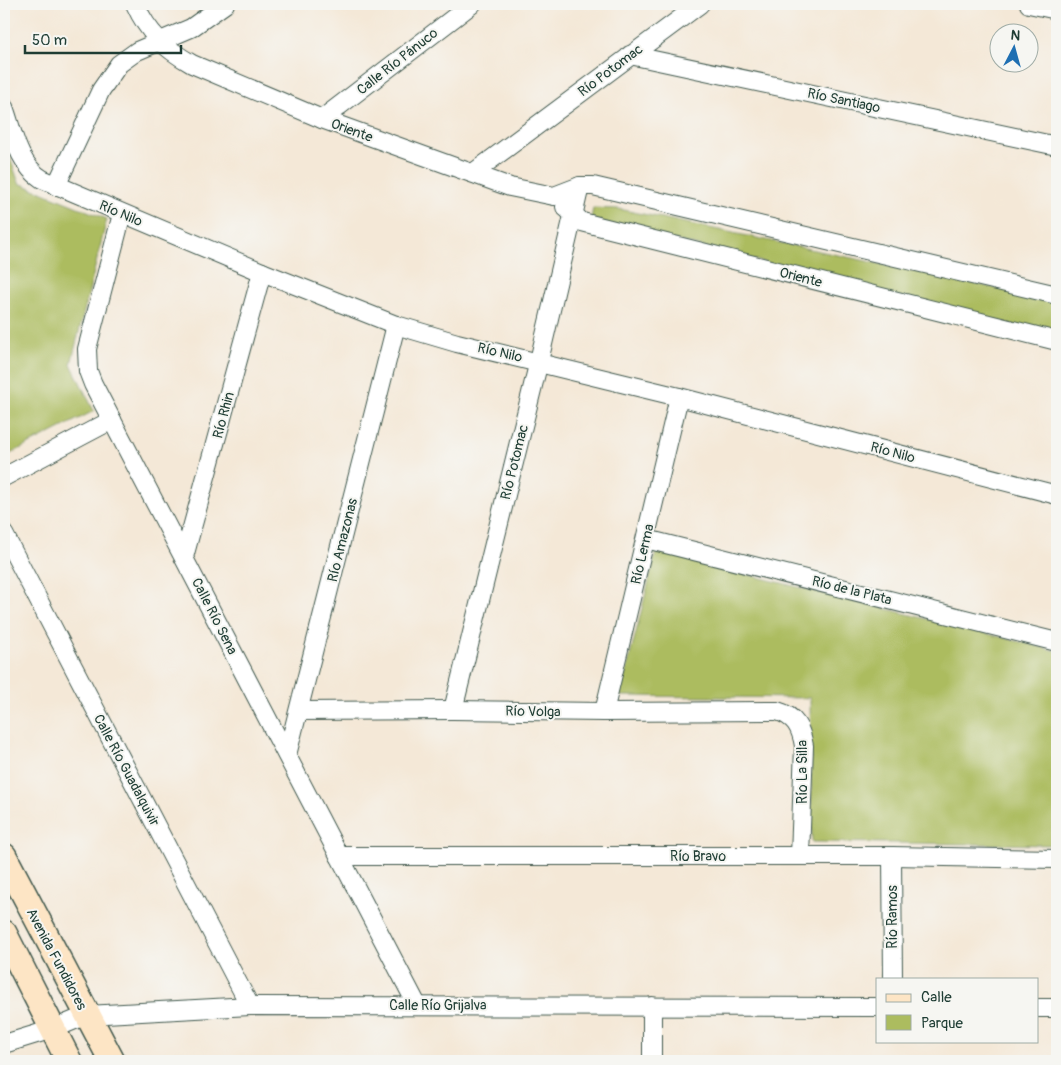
<svg xmlns="http://www.w3.org/2000/svg" width="1061" height="1065" font-family="Pangolin,sans-serif">
<rect width="100%" height="100%" fill="#f6f6f2"/>
<filter id="ink" filterUnits="userSpaceOnUse"><feTurbulence type="fractalNoise" baseFrequency=".02" numOctaves="2"/><feDisplacementMap in="SourceGraphic" scale="10" xChannelSelector="R" yChannelSelector="G"/><feConvolveMatrix kernelMatrix="1 2 1 2 8 2 1 2 1" color-interpolation-filters="sRGB"/></filter>
<filter id="wash" filterUnits="userSpaceOnUse"><feTurbulence type="fractalNoise" baseFrequency=".0096" numOctaves="4" result="noise"/><feDisplacementMap in="SourceGraphic" scale="20" xChannelSelector="R" yChannelSelector="G"/><feGaussianBlur stdDeviation="1.12" result="paint"/><feColorMatrix in="noise" values="0 0 0 0 0 0 0 0 0 0 0 0 0 0 0 0 0 1.4 0 .05"/><feComposite in="paint" operator="in"/></filter>
<g filter="url(#wash)">
<rect width="100%" height="100%" fill="#f4e8d7"/>
<g fill="#acbc5f" stroke="#667c4a">
<path d="M4,141L19,183L107,219L71,364L94,411L4,457Z"/>
<path d="M593,208L619,209L1057,301V336L591,219Z"/>
<path d="M656,552L1057,651V845L812,842L810,698L620,696Z"/>
</g>
</g>
<g filter="url(#ink)">
<g fill="none" stroke-linecap="round" stroke-linejoin="round">
<g stroke="#3f574c" stroke-width="20">
<g id="street">
<path d="M135,4C148,33 164,48 192,64L322,119L510,187L554,196L580,186H593L1057,295"/>
<path d="M1029,4L1057,10"/>
<path d="M630,55L1057,146"/>
<path d="M4,107C13,132 18,164 42,179L262,272L396,325L457,343L679,397L1057,495"/>
<path d="M322,119L472,4"/>
<path d="M473,173L700,4"/>
<path d="M56,186L101,90L119,64L137,51L191,28L225,4"/>
<path d="M565,207L582,222L1057,341"/>
<path d="M122,214L87,349L88,371L93,384L417,1005"/>
<path d="M4,477L112,420"/>
<path d="M4,534L250,1006"/>
<path d="M646,539L1057,642"/>
<path d="M184,557L262,272"/>
<path d="M453,710L539,361L580,186"/>
<path d="M299,711L453,710L604,712L777,711C795,716 801,728 804,746L800,856"/>
<path d="M604,712L679,397"/>
<path d="M287,755L396,325"/>
<path d="M339,856H892L1057,859"/>
<path d="M892,856L893,979"/>
<path d="M1037,1008H1057"/>
<path d="M4,1044L53,1029L87,1015L250,1006L877,1007"/>
<path d="M652,1061V1006"/>
</g>
</g>
<g stroke="#3f574c" stroke-width="28">
<g id="secondary">
<path d="M4,856L112,1061"/>
<path d="M4,933L69,1061"/>
</g>
</g>
<use href="#street" stroke="#fff" stroke-width="18"/>
<use href="#secondary" stroke="#fde5c5" stroke-width="25"/>
</g>
</g>
<g text-anchor="middle" stroke-width="4" stroke-linejoin="round" paint-order="stroke">
<g font-size="14" fill="#1f3d34" stroke="#f6f6f2">
<text transform="translate(397 61) rotate(-38)" y="5">Calle Río Pánuco</text>
<text transform="translate(610 70) rotate(-37)" y="5">Río Potomac</text>
<text transform="translate(844 100) rotate(12)" y="5">Río Santiago</text>
<text transform="translate(352 130) rotate(20)" y="5">Oriente</text>
<text transform="translate(121 213) rotate(23)" y="5">Río Nilo</text>
<text transform="translate(801 277) rotate(14)" y="5">Oriente</text>
<text transform="translate(500 352) rotate(13)" y="5">Río Nilo</text>
<text transform="translate(223 415) rotate(-75)" y="5">Río Rhin</text>
<text transform="translate(893 452) rotate(15)" y="5">Río Nilo</text>
<text transform="translate(514 462) rotate(-76)" y="5">Río Potomac</text>
<text transform="translate(342 540) rotate(-76)" y="5">Río Amazonas</text>
<text transform="translate(642 554) rotate(-77)" y="5">Río Lerma</text>
<text transform="translate(852 590) rotate(14)" y="5">Río de la Plata</text>
<text transform="translate(215 616) rotate(63)" y="5">Calle Río Sena</text>
<text transform="translate(533 711) rotate(1)" y="5">Río Volga</text>
<text transform="translate(127 770) rotate(62)" y="5">Calle Río Guadalquivir</text>
<text transform="translate(802 772) rotate(-90)" y="5">Río La Silla</text>
<text x="698" y="861">Río Bravo</text>
<text transform="translate(892 917) rotate(-90)" y="5">Río Ramos</text>
<text transform="translate(57 959) rotate(62)" y="5">Avenida Fundidores</text>
<text x="438" y="1010">Calle Río Grijalva</text>
</g>
</g>
<rect width="1061" height="1065" fill="none" stroke="#f6f6f2" stroke-width="20"/>
<rect x="876" y="978" width="162" height="65" fill="#f6f6f2" stroke="#a0aca6"/>
<rect x="886" y="994" width="25" height="8" fill="#fde5c5" stroke="#a0aca6"/>
<text x="921" y="1002" font-size="15" fill="#1f3d34">Calle</text>
<rect x="886" y="1015" width="25" height="15" fill="#acbc5f" stroke="#a0aca6"/>
<text x="921" y="1028" font-size="15" fill="#1f3d34">Parque</text>
<g transform="translate(1014 48) rotate(6)"><circle r="24" fill="#f6f6f2" stroke="#a0aca6"/>
<path d="M0-4L9 19L0 12L-9 19Z" fill="#1f6fb2"/>
<text y="-8" font-size="14" font-weight="bold" text-anchor="middle" fill="#1f3d34">N</text>
</g>
<path d="M25 45v8h156v-8" fill="none" stroke="#1f3d34" stroke-width="2.5"/>
<text x="32" y="45" font-size="15" fill="#1f3d34" stroke="#f6f6f2" stroke-width="4" paint-order="stroke">50 m</text>
</svg>
